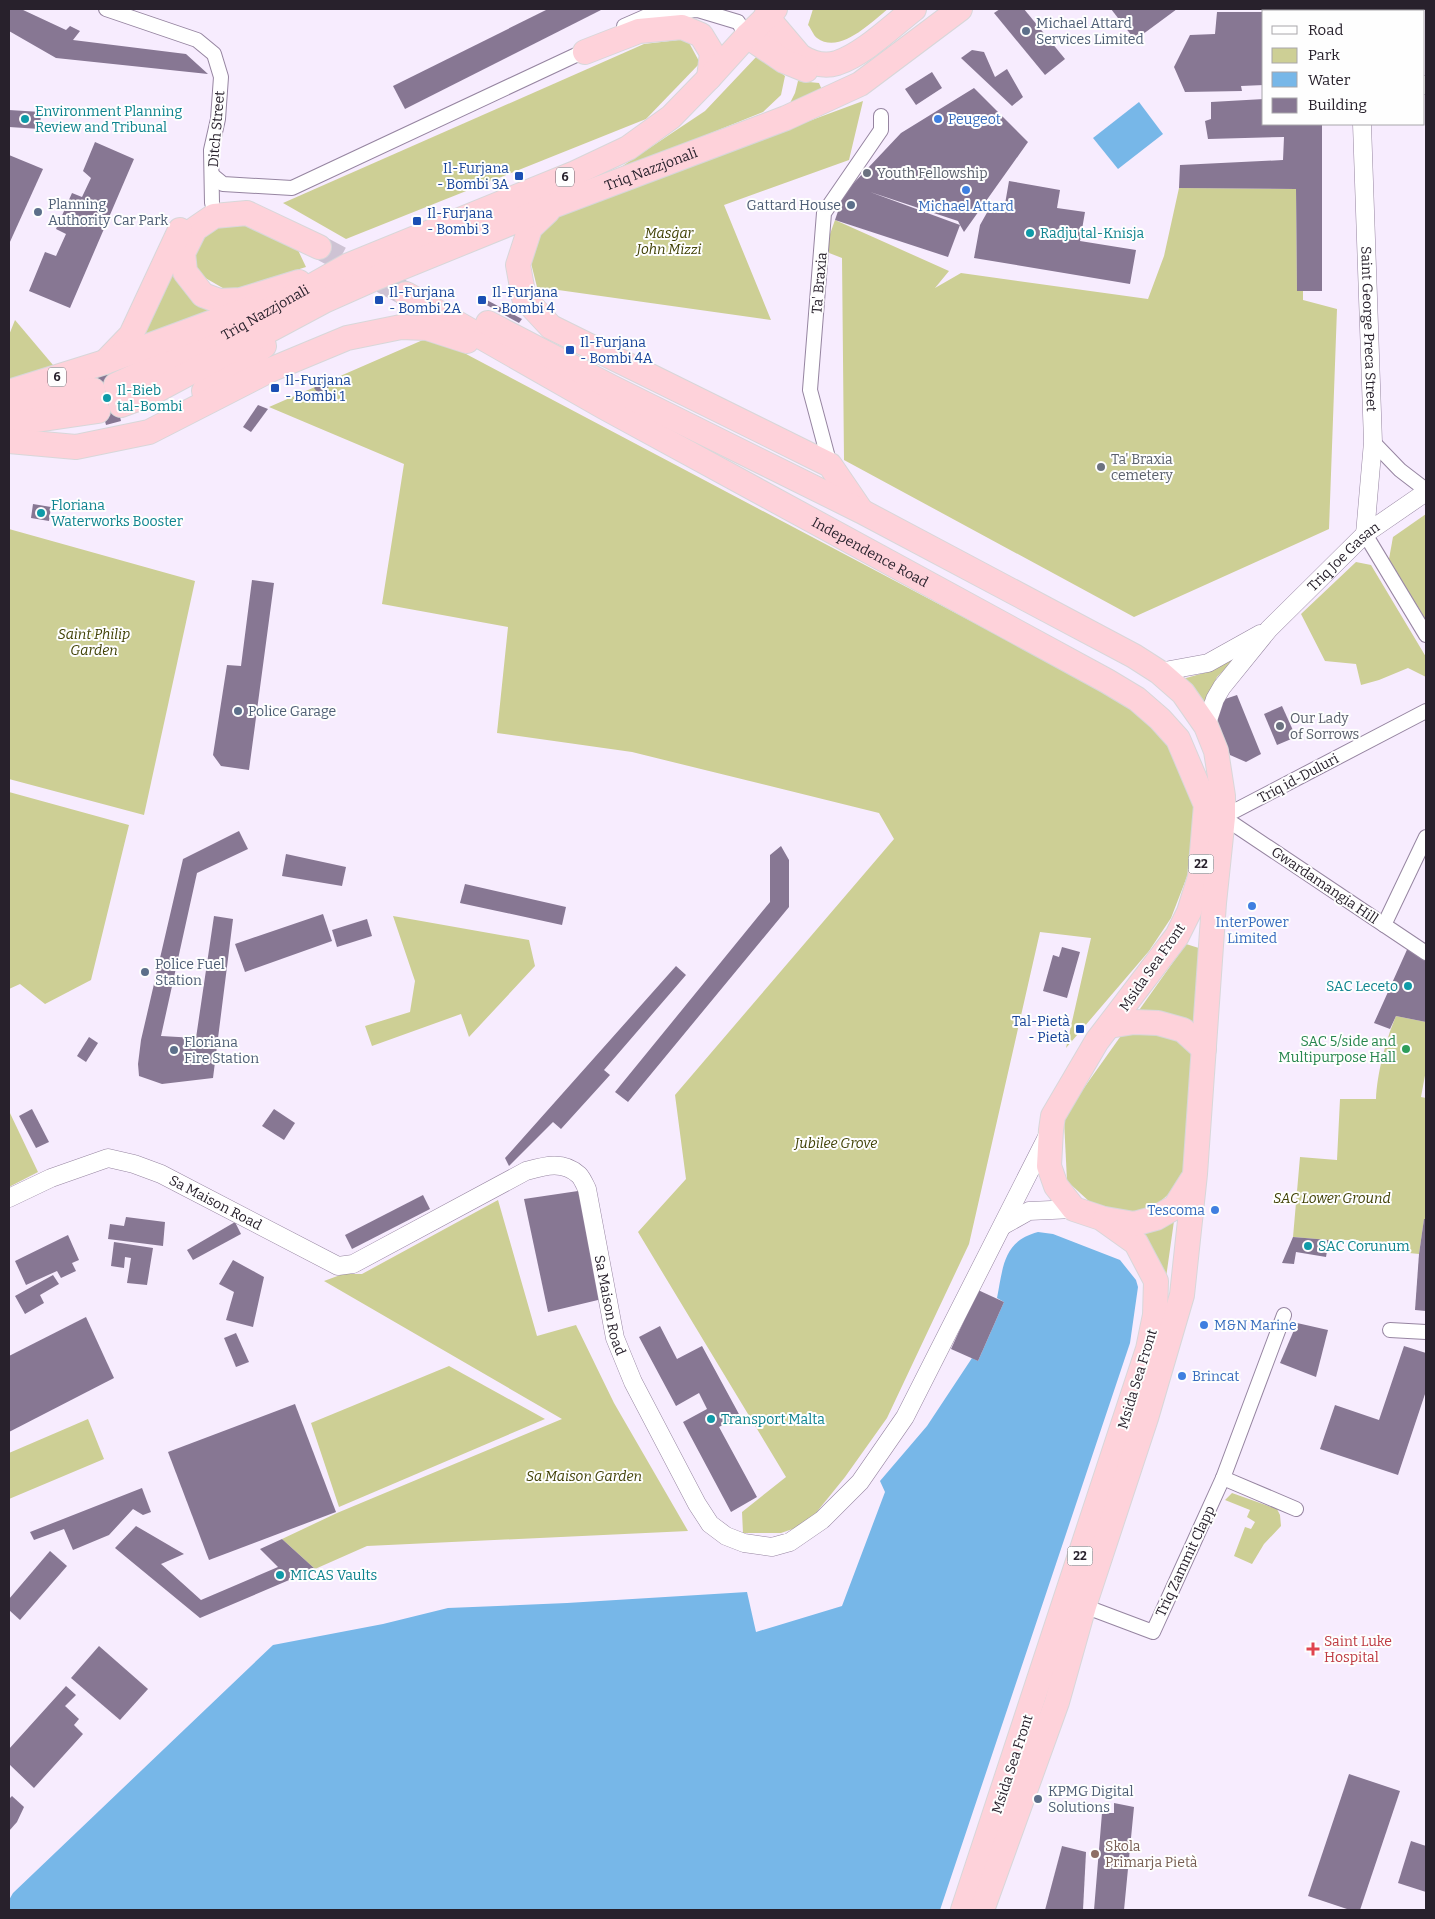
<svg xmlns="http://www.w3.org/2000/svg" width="1435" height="1919" font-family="Bitter,serif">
<rect width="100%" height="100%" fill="#f7ecfe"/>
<g fill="#cdcf95">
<path d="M813,9H888C871,22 840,55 817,38C813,35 811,28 808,25Z"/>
<path d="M687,39L700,63L646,119L346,239L283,203L644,44Z"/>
<path d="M758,55L785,76L781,95L763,112L612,173L705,111Z"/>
<path d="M798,81L819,83L822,90L789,105L795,93Z"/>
<path d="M863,101L849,160L724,205L771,320L537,287L529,255L546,219Z"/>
<path d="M1179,188L1296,189L1297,291H1303V300L1337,309L1329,529L1134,617L844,460L842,258L824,251L835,220L949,271L935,288L961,273L1148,299L1164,256Z"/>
<path d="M223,221L256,227L297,248L306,267L228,291L195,272V246Z"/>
<path d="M179,261L225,309L145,337L147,328Z"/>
<path d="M15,320L53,365L9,387V335Z"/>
<path d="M432,336L1101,690L1138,713L1171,748L1201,813L1188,874L1171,918L1149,951L1066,1048L1091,938L1040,932L969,1244L887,1418L845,1477L807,1524L781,1533H743L742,1512L786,1477L638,1232L686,1179L675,1095L894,839L879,813L632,752L497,733L508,627L382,604L404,464L269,407Z"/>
<path d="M1426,514V620L1389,559L1393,537Z"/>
<path d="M9,529L195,581L144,815L9,779Z"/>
<path d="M1356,562L1371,565L1426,657V677L1408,668L1379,680L1361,685L1356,664L1325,661L1301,614Z"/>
<path d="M1249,646L1217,677L1204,706L1179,680L1211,671Z"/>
<path d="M9,792L129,825L91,980L45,1004L20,984L9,989Z"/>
<path d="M393,916L529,940L535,966L469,1037L461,1014L372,1046L365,1026L410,1012L415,981Z"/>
<path d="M1186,944L1202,949L1182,1182L1152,1209L1135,1215L1116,1212L1091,1203L1067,1181L1064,1120L1074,1102Z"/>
<path d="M1396,1016L1426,1022V1070L1421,1097L1426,1098V1219H1424L1419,1254L1370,1249L1358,1240H1329L1293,1237L1300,1157L1337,1160L1340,1099H1376C1377,1074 1386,1039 1396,1016Z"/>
<path d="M9,1111L38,1172L9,1187Z"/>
<path d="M498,1200L537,1336L576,1325L614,1403L688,1531L367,1546L315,1569L282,1539L337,1513L562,1419L324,1281L343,1274H362Z"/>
<path d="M1174,1221L1163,1299L1157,1264L1143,1232Z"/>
<path d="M449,1366L545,1419L339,1507L311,1423Z"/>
<path d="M88,1419L104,1459L9,1499V1453Z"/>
<path d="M1232,1493L1277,1509L1280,1515L1281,1526L1264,1544L1252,1564L1234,1556L1245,1527L1251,1529L1255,1522L1247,1517L1250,1510L1225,1500Z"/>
</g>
<g fill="#77b7e8">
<path d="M1139,102L1163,134L1118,169L1093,138Z"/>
<path d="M1038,1232L1053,1234L1120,1260L1136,1280L1138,1287L1130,1343L940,1910H9V1900L13,1893L273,1645L383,1624L448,1608L567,1603L747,1592L756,1632L842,1606L885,1492L880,1481L927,1426L972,1358L978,1361L1004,1302L997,1298C1003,1268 1003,1241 1038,1232Z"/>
</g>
<g fill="#877793">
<path d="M9,9H21L66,30L70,26L80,31L73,40L186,54L208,74L56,58L9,31Z"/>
<path d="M548,9H603L405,109L393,86Z"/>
<path d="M1000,9H1024L1065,59L1045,75L994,13Z"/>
<path d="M1111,9H1177L1135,40Z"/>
<path d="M1217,12H1264V85L1241,86L1242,91L1185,92L1174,67L1190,35L1215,34Z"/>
<path d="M972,50L984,52L995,77L1007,69L1023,97L1012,106L961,58Z"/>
<path d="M932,72L942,88L916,105L905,89Z"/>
<path d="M974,88L1028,142L964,232L960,225L958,221L870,192L960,225L948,257L835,220L847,185L851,186L901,133Z"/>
<path d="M1264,99V124H1322V291H1297L1296,189L1179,188L1180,165L1283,160L1284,137L1208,139L1205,121L1211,119V102Z"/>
<path d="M9,110L41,112L40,129L9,127Z"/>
<path d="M95,142L134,159L70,308L29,291L45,252L56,256L66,234L56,229L72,193L82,197L91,178L83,171Z"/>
<path d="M9,155L43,169L9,244Z"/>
<path d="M1009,181L1060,190L1057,208L1085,212L1080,241L1136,250L1130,284L974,258L980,225L993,202L1005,204Z"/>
<path d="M485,299L522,319L519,323L483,303Z"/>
<path d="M109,371L121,421L106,425L94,375Z"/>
<path d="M324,380L329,387L319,394L314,388Z"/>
<path d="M258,405L268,409L251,432L243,427Z"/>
<path d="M33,504L51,507L49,521L31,518Z"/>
<path d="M252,580L274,583L249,770L221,766L213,755L227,665L241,666Z"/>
<path d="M1237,695L1261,754L1246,762L1230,755L1216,721L1222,700Z"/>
<path d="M1282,706L1296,737L1277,745L1264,714Z"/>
<path d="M239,831L248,849L197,873L161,1036L196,1038L214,916L233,919L213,1078L162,1084L139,1076L138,1064L141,1040L183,859Z"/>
<path d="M781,846L789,860V907L628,1102L615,1092L770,902V855Z"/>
<path d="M286,854L346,867L342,886L282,876Z"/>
<path d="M465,884L566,907L562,925L460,903Z"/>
<path d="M323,914L332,941L245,972L235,944Z"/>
<path d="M367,919L372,936L337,947L332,930Z"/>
<path d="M1410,943L1426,953V1022L1396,1016L1390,1029L1374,1023Z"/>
<path d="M1062,947L1080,952L1067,998L1043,991L1053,955L1059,957Z"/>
<path d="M676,966L686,975L604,1070L610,1075L561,1129L553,1122L509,1166L505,1158Z"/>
<path d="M89,1037L98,1043L86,1062L77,1056Z"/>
<path d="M32,1109L49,1142L36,1148L19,1116Z"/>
<path d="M274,1109L295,1123L284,1140L262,1126Z"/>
<path d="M578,1191L599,1274L598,1300L548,1312L524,1199Z"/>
<path d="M423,1195L430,1209L352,1249L345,1235Z"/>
<path d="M126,1217L165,1222L163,1246L108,1239L110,1224L124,1226Z"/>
<path d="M1424,1219H1426V1311L1415,1310L1419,1254Z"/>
<path d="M235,1222L241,1234L193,1260L187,1250Z"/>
<path d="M68,1235L79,1260L72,1263L76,1271L61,1278L57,1271L26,1285L15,1261Z"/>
<path d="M1293,1237L1329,1240L1326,1257L1296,1252L1294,1264L1282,1263Z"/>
<path d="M114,1242L153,1248L147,1285L127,1283L131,1258L125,1257L124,1268L111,1266Z"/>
<path d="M233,1260L264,1277L253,1327L226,1320L234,1292L219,1284Z"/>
<path d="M53,1275L59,1284L40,1295L44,1303L25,1314L15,1296Z"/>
<path d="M978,1290L1004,1302L978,1361L951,1349Z"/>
<path d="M86,1317L114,1378L9,1432V1356Z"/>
<path d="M1297,1323L1328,1330L1316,1377L1280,1363Z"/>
<path d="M660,1326L677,1359L702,1346L740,1416L719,1427L757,1497L731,1512L683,1422L707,1409L699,1393L676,1406L639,1337Z"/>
<path d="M236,1333L249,1362L236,1367L224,1338Z"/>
<path d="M1404,1346L1426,1353V1391L1398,1475L1320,1449L1335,1405L1379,1420Z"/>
<path d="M295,1404L336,1512L209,1560L168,1452Z"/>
<path d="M142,1488L151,1512L143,1515L133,1509L109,1535L73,1550L64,1529L34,1540L30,1532Z"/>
<path d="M136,1526L184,1554L161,1564L201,1600L278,1567L260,1549L282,1539L315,1569L200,1618L115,1548Z"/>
<path d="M50,1551L67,1566L20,1620L9,1610V1599Z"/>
<path d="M99,1646L148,1689L120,1720L71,1678Z"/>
<path d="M66,1686L76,1695L65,1706L79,1719L74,1725L83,1734L34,1788L9,1764V1749Z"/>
<path d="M1349,1774L1400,1791L1360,1910H1350L1308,1896Z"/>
<path d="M12,1796L24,1807L17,1822L9,1831V1799Z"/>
<path d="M1114,1803L1134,1807L1124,1910H1094L1102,1813H1114Z"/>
<path d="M1411,1841L1426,1846V1892L1398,1883Z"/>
<path d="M1062,1846L1086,1852L1083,1910H1045Z"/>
</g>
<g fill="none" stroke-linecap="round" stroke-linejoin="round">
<path stroke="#cec3d4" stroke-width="24" stroke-dasharray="24 12" stroke-linecap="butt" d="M319,247L406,294"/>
<g stroke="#9685a1" stroke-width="16">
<g id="minor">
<path d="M106,9L197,40L214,54L221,77L218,119L211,150L212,203"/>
<path d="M624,26L656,12L698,10L738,22L747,36"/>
<path d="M212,175L223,184L292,188L591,48"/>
<path d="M1373,442L1400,470L1426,490"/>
<path d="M830,465L810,390L824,213L881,130V116"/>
<path d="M1365,534L1426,635"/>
<path d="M1426,711L1223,817L1426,953"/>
<path d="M1384,925L1426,837"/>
<path d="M1390,1330L1426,1332"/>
<path d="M1223,1478L1296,1509"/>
<path d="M1084,1606L1153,1632L1223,1478L1284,1315"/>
</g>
</g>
<g stroke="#9685a1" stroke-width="19">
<g id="tertiary">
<path d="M1358,11V9"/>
<path d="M1424,85H1426"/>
<path id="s1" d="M1362,124L1373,442L1365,534"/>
<path d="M1159,672L1208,663L1260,634"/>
<path id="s2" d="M1206,726L1215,699L1222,687L1269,629L1365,534L1426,492"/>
<path id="s3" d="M9,1198L51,1178L108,1158L134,1164L161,1174L338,1266L353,1264L526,1171C544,1166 563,1160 579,1175C582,1178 585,1185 587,1189L615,1338L633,1382L697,1504L710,1524L726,1536L744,1543L772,1547L790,1542L822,1520L860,1482L905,1417L1048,1135"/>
<path d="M1004,1225L1029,1211L1074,1209"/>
</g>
</g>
<g stroke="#d8d7d9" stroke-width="26">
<g id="trunk">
<path d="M766,16L800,56C811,63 824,67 837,63C864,54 892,26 914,9"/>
<path d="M747,36L784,61L806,70"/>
<path d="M585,52L639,31L682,27L701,35L712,53L709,78"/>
<path d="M548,211L530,228L518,265L524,298L551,327L830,465L860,509"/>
<path d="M299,282L241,300L219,301L203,295L185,272L183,253L195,229L214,216L247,213L319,247"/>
<path id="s4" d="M406,294L604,407L1107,681L1137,699L1160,719L1178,739L1206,805L1200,877L1189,912L1177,936L1097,1041L1053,1116L1051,1130L1049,1166L1056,1186L1074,1209L1101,1218L1136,1243L1156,1281L1155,1315L1148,1349L963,1910"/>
<path d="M488,323L611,387L861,511L1134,656L1159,672L1183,693L1206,726L1216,751L1223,796V817L1214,903L1195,1174L1182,1295L1146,1418L1084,1606L1057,1702L982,1910"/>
<path d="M105,362L131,335L180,230"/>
<path id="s5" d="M116,385L223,336L349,265L575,173L628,148L671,117L709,78L747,36L775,9"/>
<path d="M204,391L264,346"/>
<path d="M9,392L105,362L248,309"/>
<path d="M9,405L33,402L93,390"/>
<path id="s6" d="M121,405L148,395L326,300L371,280L555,205L786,118L860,84L960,9"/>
<path d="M9,424L98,411"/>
<path d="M9,441L76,447L149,432L270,370L347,338L401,327L427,328L467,341"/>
<path d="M1109,1026L1134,1022L1158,1023L1183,1030L1204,1049"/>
<path d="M1105,1219L1134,1224L1156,1218L1175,1207L1192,1180"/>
</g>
</g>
<use href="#minor" stroke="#fff" stroke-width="14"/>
<use href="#tertiary" stroke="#fff" stroke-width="18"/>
<use href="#trunk" stroke="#fed2da" stroke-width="24"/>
</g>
<g fill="#5c6f8a" stroke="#fefefe" stroke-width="2">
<circle cx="1026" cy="31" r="5"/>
<circle cx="851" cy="205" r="5"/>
<circle cx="38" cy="212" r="5"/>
<circle cx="238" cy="711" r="5"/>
<circle cx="145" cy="972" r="5"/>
<circle cx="174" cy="1050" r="5"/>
<circle cx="1038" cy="1799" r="5"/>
</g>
<g fill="#0f9aa8" stroke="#fefefe" stroke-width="2">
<circle cx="25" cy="119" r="5"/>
<circle cx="1030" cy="233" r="5"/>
<circle cx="107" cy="398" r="5"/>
<circle cx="41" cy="513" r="5"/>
<circle cx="1408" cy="986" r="5"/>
<circle cx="1308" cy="1246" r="5"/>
<circle cx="711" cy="1419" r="5"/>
<circle cx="280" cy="1575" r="5"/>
</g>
<g fill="#3f7fe0" stroke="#fefefe" stroke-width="2">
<circle cx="938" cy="119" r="5"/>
<circle cx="966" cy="190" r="5"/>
<circle cx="1252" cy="906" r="5"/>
<circle cx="1215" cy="1210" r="5"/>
<circle cx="1204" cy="1325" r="5"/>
<circle cx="1182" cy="1376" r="5"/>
</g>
<g fill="#6b7280" stroke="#fefefe" stroke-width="2">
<circle cx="867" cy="173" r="5"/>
<circle cx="1101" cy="467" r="5"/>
<circle cx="1280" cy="726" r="5"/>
</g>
<g fill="#1a4fb4" stroke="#fefefe" stroke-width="2">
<rect x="514" y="171" width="10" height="10" rx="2.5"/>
<rect x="412" y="216" width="10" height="10" rx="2.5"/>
<rect x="374" y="295" width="10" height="10" rx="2.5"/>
<rect x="477" y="295" width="10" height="10" rx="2.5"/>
<rect x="565" y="345" width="10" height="10" rx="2.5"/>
<rect x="270" y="383" width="10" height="10" rx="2.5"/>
<rect x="1075" y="1024" width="10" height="10" rx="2.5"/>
</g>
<circle fill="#2e9e5b" stroke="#fefefe" stroke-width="2" cx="1406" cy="1049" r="5"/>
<path fill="#e0444e" stroke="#fefefe" stroke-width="2" d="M1310.5 1641.5h5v5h5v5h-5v5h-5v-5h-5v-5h5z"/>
<circle fill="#8d6e63" stroke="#fefefe" stroke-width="2" cx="1095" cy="1854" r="5"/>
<g text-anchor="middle" stroke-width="4" stroke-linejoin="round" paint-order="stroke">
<g fill="#fefefe" stroke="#68636b" stroke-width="1">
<rect x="556" y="167.5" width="18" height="19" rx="4"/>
<rect x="48" y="367.5" width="18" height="19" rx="4"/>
<rect x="1188.5" y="854.5" width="25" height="19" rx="4"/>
<rect x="1067.5" y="1546.5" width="25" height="19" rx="4"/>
</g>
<g font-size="12" font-weight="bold" fill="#28212c">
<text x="565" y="181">6</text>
<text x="57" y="381">6</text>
<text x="1201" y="868">22</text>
<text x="1080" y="1560">22</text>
</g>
<g font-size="14" fill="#4e5e75" stroke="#fefefe" text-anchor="start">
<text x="1036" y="28">Michael Attard<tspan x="1036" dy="16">Services Limited</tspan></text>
<text x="48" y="209">Planning<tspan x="48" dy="16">Authority Car Park</tspan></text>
<text x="841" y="210" text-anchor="end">Gattard House</text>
<text x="248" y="716">Police Garage</text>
<text x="155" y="969">Police Fuel<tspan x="155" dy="16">Station</tspan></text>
<text x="184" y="1047">Floriana<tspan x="184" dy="16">Fire Station</tspan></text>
<text x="1048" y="1796">KPMG Digital<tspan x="1048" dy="16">Solutions</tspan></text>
</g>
<g font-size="14" fill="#0d838f" stroke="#fefefe" text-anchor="start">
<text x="35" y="116">Environment Planning<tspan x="35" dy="16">Review and Tribunal</tspan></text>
<text x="1040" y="238">Radju tal-Knisja</text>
<text x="117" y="395">Il-Bieb<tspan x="117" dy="16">tal-Bombi</tspan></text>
<text x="51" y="510">Floriana<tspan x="51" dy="16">Waterworks Booster</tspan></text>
<text x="1398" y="991" text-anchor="end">SAC Leceto</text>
<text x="1318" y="1251">SAC Corunum</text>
<text x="721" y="1424">Transport Malta</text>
<text x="290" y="1580">MICAS Vaults</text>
</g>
<g font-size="14" fill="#366cbe" stroke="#fefefe" text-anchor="start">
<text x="948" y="124">Peugeot</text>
<text x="966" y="211" text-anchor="middle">Michael Attard</text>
<text x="1252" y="927" text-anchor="middle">InterPower<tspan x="1252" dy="16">Limited</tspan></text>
<text x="1205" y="1215" text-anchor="end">Tescoma</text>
<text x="1214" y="1330">M&amp;N Marine</text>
<text x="1192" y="1381">Brincat</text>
</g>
<g font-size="14" fill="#28212c" stroke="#fefefe">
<text transform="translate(216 129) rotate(-85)" y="5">Ditch Street</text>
<text dy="5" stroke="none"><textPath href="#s6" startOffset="581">Triq Nazzjonali</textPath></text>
<text transform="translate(819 283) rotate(-85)" y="5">Ta' Braxia</text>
<text dy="5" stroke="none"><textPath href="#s5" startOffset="166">Triq Nazzjonali</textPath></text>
<text dy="5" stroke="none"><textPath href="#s1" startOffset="205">Saint George Preca Street</textPath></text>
<text dy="5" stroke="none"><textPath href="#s4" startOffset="531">Independence Road</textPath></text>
<text dy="5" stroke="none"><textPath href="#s2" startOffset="221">Triq Joe Gasan</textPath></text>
<text transform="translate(1298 778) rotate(-28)" y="5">Triq id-Duluri</text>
<text transform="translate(1325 885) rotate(34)" y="5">Gwardamangia Hill</text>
<text transform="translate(1152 967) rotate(-55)" y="5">Msida Sea Front</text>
<text dy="5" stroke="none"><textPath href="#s3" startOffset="224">Sa Maison Road</textPath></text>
<text dy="5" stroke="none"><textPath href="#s3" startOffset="764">Sa Maison Road</textPath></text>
<text transform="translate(1137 1379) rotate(-73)" y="5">Msida Sea Front</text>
<text transform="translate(1185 1561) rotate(-65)" y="5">Triq Zammit Clapp</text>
<text transform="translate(1012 1764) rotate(-72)" y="5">Msida Sea Front</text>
</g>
<g font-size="14" fill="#164399" stroke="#fefefe" text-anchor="start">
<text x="509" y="173" text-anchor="end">Il-Furjana<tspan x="509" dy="16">- Bombi 3A</tspan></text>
<text x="427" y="218">Il-Furjana<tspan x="427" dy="16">- Bombi 3</tspan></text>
<text x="389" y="297">Il-Furjana<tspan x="389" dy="16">- Bombi 2A</tspan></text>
<text x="492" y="297">Il-Furjana<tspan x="492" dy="16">- Bombi 4</tspan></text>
<text x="580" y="347">Il-Furjana<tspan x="580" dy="16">- Bombi 4A</tspan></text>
<text x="285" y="385">Il-Furjana<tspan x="285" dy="16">- Bombi 1</tspan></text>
<text x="1070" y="1026" text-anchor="end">Tal-Pietà<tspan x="1070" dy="16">- Pietà</tspan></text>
</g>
<g font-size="14" fill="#5b616d" stroke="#fefefe" text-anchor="start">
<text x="877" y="178">Youth Fellowship</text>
<text x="1111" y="464">Ta' Braxia<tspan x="1111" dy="16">cemetery</tspan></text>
<text x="1290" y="723">Our Lady<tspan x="1290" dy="16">of Sorrows</tspan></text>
</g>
<g font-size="14" font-style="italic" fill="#404105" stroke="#fefefe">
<text x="669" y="238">Masġar<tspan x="669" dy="16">John Mizzi</tspan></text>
<text x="94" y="639">Saint Philip<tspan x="94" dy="16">Garden</tspan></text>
<text x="836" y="1148">Jubilee Grove</text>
<text x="1332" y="1203">SAC Lower Ground</text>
<text x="584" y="1481">Sa Maison Garden</text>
</g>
<g font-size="14" fill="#27864d" stroke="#fefefe" text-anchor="end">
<text x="1396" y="1046">SAC 5/side and<tspan x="1396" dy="16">Multipurpose Hall</tspan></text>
</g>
<g font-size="14" fill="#be3a42" stroke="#fefefe" text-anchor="start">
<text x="1324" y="1646">Saint Luke<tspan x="1324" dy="16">Hospital</tspan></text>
</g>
<g font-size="14" fill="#785e54" stroke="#fefefe" text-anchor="start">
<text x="1105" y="1851">Skola<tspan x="1105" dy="16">Primarja Pietà</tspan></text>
</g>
</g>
<rect width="1435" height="1919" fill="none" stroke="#28212c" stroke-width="20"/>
<rect x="1262" y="10" width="162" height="115" fill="#fefefe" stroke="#a8a6aa"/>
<rect x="1272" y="26" width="25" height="8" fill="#ffffff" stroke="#a8a6aa"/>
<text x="1308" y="35" font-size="15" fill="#28212c">Road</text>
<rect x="1272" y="48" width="25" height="15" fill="#cdcf95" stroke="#a8a6aa"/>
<text x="1308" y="60" font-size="15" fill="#28212c">Park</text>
<rect x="1272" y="72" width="25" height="15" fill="#77b7e8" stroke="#a8a6aa"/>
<text x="1308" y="85" font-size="15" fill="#28212c">Water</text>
<rect x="1272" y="98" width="25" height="15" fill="#877793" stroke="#a8a6aa"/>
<text x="1308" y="110" font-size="15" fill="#28212c">Building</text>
</svg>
